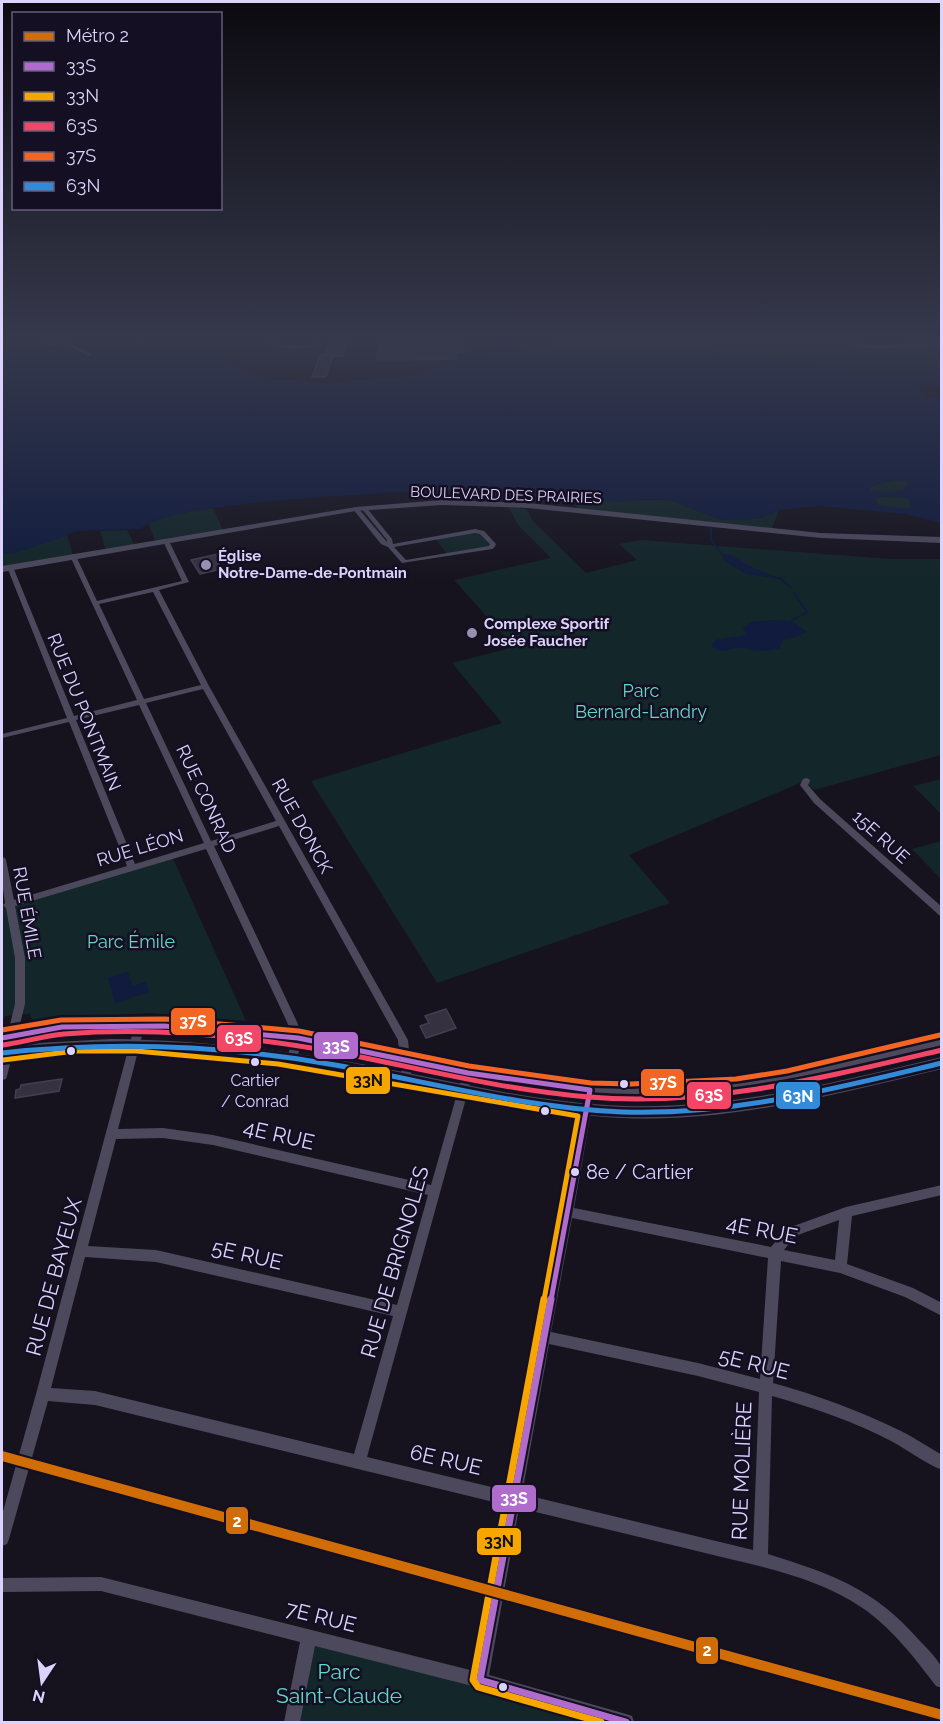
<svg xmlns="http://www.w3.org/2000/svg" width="943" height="1724" font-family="Raleway,sans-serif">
<rect width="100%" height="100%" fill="#16131e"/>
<g fill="#132629">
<path d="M549,341H823L872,348L941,346V369H843L764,361L709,351H524L498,345L549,346Z"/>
<path d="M894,480H910L903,491L888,493L868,491L871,486Z"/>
<path d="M891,496L910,498L911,510L877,506L875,498Z"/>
<path d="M578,499L670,500L722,520L761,518L779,510L771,531L576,510Z"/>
<path d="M508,507L527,509L532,520L586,573L637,560L619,544L641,540L890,559H941V755L814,790L805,781L629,855L670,903L437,983L311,781L502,723L452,663L514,647L454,580L551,558L519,526Z"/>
<path d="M213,508L224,532L156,543L148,523L180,513Z"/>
<path d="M127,530L135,546L105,549L100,531Z"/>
<path d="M468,532H482L493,544L492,547L449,556L435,539Z"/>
<path d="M67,534L73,556L2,569V554L14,553Z"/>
<path d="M941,779H942L941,814L913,786Z"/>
<path d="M941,841H942L941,879L912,849Z"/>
<path d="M172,856L246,1021L151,1013L32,1020L30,1014L5,1016L2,1023V905Z"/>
<path d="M309,1636L480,1680L625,1722H292Z"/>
</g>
<g fill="#101b3e" fill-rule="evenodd">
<path d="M500,347L524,351H709L764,361L843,369H941V385L916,386L927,398L941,399V523L905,514L819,506L780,510L761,518L743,520H722L670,500L643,499L624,502L568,498L534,488H508C452,490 169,498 141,529L77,531L55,540L14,553L2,554V358L205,357L225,361L267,379L329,383L410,376ZM894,480L909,481L903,491L888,493L868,490L872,486ZM891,496L909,498L911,509L877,505L875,498Z"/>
<path d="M723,554L732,555L753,568L785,580L744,573L723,560Z"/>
<path d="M772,620L791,621L807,632L796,637L783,639L780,648C761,652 760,651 742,648C731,646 720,657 711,645L716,640L746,635L743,627L752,622Z"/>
<path d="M128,972L132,986L146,982L149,992L115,1003L108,978Z"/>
</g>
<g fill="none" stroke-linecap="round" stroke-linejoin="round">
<g stroke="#101b3e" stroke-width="2">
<path d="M711,528V540L724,557"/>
<path d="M780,578L790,587"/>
<path d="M791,621L807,612L794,593"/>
</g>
</g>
<g fill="#353140" stroke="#443e51" stroke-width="1.5">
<path d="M330,341H347L342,356H333L326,377H312L320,355L326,354Z"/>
<path d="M381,341L458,342L465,352L456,353V359L376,360Z"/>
<path d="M227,552L232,559L217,562L222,569L200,574L191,560Z"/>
<path d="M446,1009L456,1028L426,1038L420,1026L429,1023L425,1016Z"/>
<path d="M62,1079L59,1091L15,1098L16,1090L20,1089L21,1085Z"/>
</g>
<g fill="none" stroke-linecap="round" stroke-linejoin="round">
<g fill="#4c495d" fill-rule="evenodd">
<path d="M47,341H52L50,343L66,341L92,355L88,356L67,345L43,346V344Z"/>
<path d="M136,341H142L148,345L144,346Z"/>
<path d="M264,341L291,346L315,344L317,341H322L319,346C301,350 281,350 264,341Z"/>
<path d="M362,507H366L392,539L393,544L475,529L484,531L496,544L494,548L492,549L402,563L388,547L381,544L353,509L358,508L387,542V540L362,509ZM475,533L480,534L490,544L489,546L406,560L394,547Z"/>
<path d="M166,539L169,541L189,582L159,590L209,686L408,1040L412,1080L411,1083L407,1084L403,1083L402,1080L398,1040L279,826L214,846L297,1022L303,1038L296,1061L292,1062L288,1061L287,1058L293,1038L287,1022L206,849L15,906L25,958V1004L7,1076L6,1079L2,1080V1057L15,1004V958L6,908L3,905L5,903L2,882V857L5,858L6,860L14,900L127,866L69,722L2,738V734L67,718L7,567L10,565L13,567L74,716L137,700L70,556L73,554L76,556L97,601L182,581L163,541ZM153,592L201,685L144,699L99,604ZM203,689L276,821L211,841L146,703ZM139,705L204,843L135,864L76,720Z"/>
<path d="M806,778L809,779L810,781L808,785L820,799L942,907V916L939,915L814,803L800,785L803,779Z"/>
<path d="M140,1020L144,1021L145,1024L118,1129L163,1128L213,1135L431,1185L463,1073L464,1070L468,1069L472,1070L473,1073L367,1457L508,1491L586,1087L590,1086L594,1087L595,1090L574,1208L771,1247L787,1228L791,1227L846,1207L942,1185V1195L852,1216L847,1264L913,1288L942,1303V1316L905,1297L840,1273L781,1261L773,1383C817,1395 860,1411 901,1431C915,1438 928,1447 942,1455V1470C925,1463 909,1451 893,1442C855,1422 814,1408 772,1396L768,1554C831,1574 874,1588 919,1640C925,1646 940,1661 942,1669C943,1675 942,1682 942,1688L936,1686C914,1657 891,1627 861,1607C815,1576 754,1565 701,1552C641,1537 580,1523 519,1508L489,1675L626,1714L632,1716L634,1722H600L480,1688L315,1646L300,1722H284L300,1642L101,1591L2,1592V1578L101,1577L474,1671L506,1505L95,1405L48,1401L9,1539L7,1544L2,1546V1515L36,1394L135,1024L136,1021ZM163,1138L213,1145L428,1195L397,1305L156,1250L88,1246L116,1139ZM572,1218L768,1258L760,1379L698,1363L551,1332ZM839,1220L835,1260L784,1250L795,1236ZM85,1257L156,1262L393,1316L354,1454L95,1391L51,1388ZM549,1344L698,1376L759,1392L753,1550L522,1494Z"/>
</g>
<g fill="#4c495d" fill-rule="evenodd">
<path d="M827,341H846L872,345L942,342V346L872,349Z"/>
<path d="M442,500L528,503L821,533L942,537V543L821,538L528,508L442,505L356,511L2,572V566L356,507Z"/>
<path d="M164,1021C209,1025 255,1026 299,1033C408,1050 518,1084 630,1086C737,1087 838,1061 942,1037V1048L788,1084L737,1092L631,1098L590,1096L468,1079L298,1044L164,1031L62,1032L2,1043V1033L62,1022Z"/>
<path d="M111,1039C199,1040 286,1050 372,1066C455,1082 539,1103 624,1106C732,1109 837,1082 942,1057V1069C837,1094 730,1123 622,1118C510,1113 402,1080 292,1064C221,1053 149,1048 78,1051C52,1052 27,1056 2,1058V1047L38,1043Z"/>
</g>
<g stroke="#140f22" stroke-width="10">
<path id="bus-1-far1" d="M2,1038L62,1027L164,1026L298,1038L468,1073L590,1090L551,1300"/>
</g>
<g stroke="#140f22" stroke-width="11">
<path id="bus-1" d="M551,1299L480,1680L626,1722"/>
</g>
<g stroke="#140f22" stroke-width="10">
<path id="bus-2-far1" d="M3,1060L75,1051H136L278,1064L578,1116L544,1300"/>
</g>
<g stroke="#140f22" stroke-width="11">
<path id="bus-2" d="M544,1299L473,1680L478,1687L601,1722"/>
</g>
<g stroke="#140f22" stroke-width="10">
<path id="bus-3" d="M3,1045C23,1042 44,1036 64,1034C154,1027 247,1036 335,1052C419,1068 503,1090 589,1097C709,1107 826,1077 942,1050"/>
</g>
<g stroke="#140f22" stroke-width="10">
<path id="bus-4" d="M2,1030L61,1020L165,1019L299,1031L469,1066L591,1083L631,1084L736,1079L787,1071L940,1035"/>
</g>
<g stroke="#140f22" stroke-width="10">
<path id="bus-5" d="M2,1053C114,1041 224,1045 335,1065C430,1082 525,1108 622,1112C731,1116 837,1088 942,1063"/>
</g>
<use href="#bus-1-far1" stroke="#b06ccc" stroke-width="5"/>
<use href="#bus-1" stroke="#b06ccc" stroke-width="7"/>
<use href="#bus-2-far1" stroke="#f7a600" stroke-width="5"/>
<use href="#bus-2" stroke="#f7a600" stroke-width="7"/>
<use href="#bus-3" stroke="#f34667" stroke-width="5"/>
<use href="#bus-4" stroke="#f26522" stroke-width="5"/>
<use href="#bus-5" stroke="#338bd7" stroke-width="5"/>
<g stroke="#140f22" stroke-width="14">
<path id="metro-1" d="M2,1456L942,1715"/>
</g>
<use href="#metro-1" stroke="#d06d07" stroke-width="10"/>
</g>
<linearGradient id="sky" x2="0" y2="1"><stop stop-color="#0c0a10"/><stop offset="0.58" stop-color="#36394c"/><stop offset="1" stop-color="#36394c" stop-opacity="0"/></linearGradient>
<rect width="943" height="583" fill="url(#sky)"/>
<g fill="#9790ae" stroke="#140f22" stroke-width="2">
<circle cx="206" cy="565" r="6"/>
<circle cx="472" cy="633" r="6"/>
</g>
<g fill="#dcd3fc" stroke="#140f22" stroke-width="2">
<circle cx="71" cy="1051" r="5"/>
<circle cx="255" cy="1062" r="5"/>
<circle cx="624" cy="1084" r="5"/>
<circle cx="545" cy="1111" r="5"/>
<circle cx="575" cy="1172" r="5"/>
<circle cx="503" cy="1687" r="5"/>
</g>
<g text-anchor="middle" stroke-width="5" stroke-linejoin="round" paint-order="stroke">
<g font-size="15" fill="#dcd3fc" stroke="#140f22">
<text transform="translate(506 495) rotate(2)" y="5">BOULEVARD DES PRAIRIES</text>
</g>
<g font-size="15" font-weight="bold" fill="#dcd3fc" stroke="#140f22" text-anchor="start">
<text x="218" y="561">Église<tspan x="218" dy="17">Notre-Dame-de-Pontmain</tspan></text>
<text x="484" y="629">Complexe Sportif<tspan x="484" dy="17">Josée Faucher</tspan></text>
</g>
<g font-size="16" fill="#dcd3fc" stroke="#140f22">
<text x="255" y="1086">Cartier<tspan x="255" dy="21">/ Conrad</tspan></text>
</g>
<g font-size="18" fill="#64d7c7" stroke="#140f22">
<text x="641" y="697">Parc<tspan x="641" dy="21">Bernard-Landry</tspan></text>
<text x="131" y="948">Parc Émile</text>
</g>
<g font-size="18" fill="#dcd3fc" stroke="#140f22">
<text transform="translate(84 712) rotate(68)" y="6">RUE DU PONTMAIN</text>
<text transform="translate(206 799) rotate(65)" y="6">RUE CONRAD</text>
<text transform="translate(302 826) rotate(61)" y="6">RUE DONCK</text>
<text transform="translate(881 837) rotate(42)" y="6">15E RUE</text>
<text transform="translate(140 848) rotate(-17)" y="6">RUE LÉON</text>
<text transform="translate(27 913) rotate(80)" y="6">RUE ÉMILE</text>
</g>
<g font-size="20" fill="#dcd3fc" stroke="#140f22" text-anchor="start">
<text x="586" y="1179">8e / Cartier</text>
</g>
<g font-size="21" fill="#dcd3fc" stroke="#140f22">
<text transform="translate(279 1135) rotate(13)" y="7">4E RUE</text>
<text transform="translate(762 1230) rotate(11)" y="7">4E RUE</text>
<text transform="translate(247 1255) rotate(13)" y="7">5E RUE</text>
<text transform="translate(395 1262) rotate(-74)" y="7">RUE DE BRIGNOLES</text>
<text transform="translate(54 1277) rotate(-75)" y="7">RUE DE BAYEUX</text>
<text transform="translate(754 1364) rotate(14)" y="7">5E RUE</text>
<text transform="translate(446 1460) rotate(13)" y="7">6E RUE</text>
<text transform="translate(742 1471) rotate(-88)" y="7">RUE MOLIÈRE</text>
<text transform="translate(321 1617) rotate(14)" y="7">7E RUE</text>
</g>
<g font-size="21" fill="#64d7c7" stroke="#140f22">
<text x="339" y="1679">Parc<tspan x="339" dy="24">Saint-Claude</tspan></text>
</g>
</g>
<g stroke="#140f22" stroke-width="2">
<rect x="170" y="1007" width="46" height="29" rx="6" fill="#f26522"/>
<rect x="216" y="1024" width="46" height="29" rx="6" fill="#f34667"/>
<rect x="313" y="1031" width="46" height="29" rx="6" fill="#b06ccc"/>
<rect x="345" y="1066" width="46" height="29" rx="6" fill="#f7a600"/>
<rect x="640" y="1068" width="45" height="29" rx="6" fill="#f26522"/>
<rect x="686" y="1081" width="46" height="29" rx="6" fill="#f34667"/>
<rect x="775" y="1081" width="46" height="29" rx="6" fill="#338bd7"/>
<rect x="491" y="1484" width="46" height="29" rx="6" fill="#b06ccc"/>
<rect x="225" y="1506" width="24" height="29" rx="6" fill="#d06d07"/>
<rect x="476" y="1527" width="46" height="29" rx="6" fill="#f7a600"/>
<rect x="695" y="1636" width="24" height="29" rx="6" fill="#d06d07"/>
</g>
<g font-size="16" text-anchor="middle" font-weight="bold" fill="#fff">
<text x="193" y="1027">37S</text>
<text x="239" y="1044">63S</text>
<text x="336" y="1052">33S</text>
<text x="663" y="1088">37S</text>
<text x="709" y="1101">63S</text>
<text x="798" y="1102">63N</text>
<text x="514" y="1504">33S</text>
<text x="237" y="1527">2</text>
<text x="707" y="1656">2</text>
</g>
<g font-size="16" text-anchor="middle" font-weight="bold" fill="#111">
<text x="368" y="1086">33N</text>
<text x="499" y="1547">33N</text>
</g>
<rect width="943" height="1724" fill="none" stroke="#dcd3fc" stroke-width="6"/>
<rect x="12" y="12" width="210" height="198" fill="#140f22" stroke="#645d79" stroke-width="1.5"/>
<rect x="24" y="32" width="30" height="9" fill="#d06d07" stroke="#645d79" stroke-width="1.5"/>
<text x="66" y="42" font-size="18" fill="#dcd3fc">Métro 2</text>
<rect x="24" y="62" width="30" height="9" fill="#b06ccc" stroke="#645d79" stroke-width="1.5"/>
<text x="66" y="72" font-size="18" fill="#dcd3fc">33S</text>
<rect x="24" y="92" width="30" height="9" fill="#f7a600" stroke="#645d79" stroke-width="1.5"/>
<text x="66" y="102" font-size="18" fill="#dcd3fc">33N</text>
<rect x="24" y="122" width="30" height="9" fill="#f34667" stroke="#645d79" stroke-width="1.5"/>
<text x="66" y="132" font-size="18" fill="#dcd3fc">63S</text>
<rect x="24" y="152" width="30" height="9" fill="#f26522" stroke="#645d79" stroke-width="1.5"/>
<text x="66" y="162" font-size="18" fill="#dcd3fc">37S</text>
<rect x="24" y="182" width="30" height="9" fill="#338bd7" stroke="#645d79" stroke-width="1.5"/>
<text x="66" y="192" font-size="18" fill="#dcd3fc">63N</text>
<g transform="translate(42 1682) rotate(193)" stroke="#140f22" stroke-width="4.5" paint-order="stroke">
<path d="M0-4.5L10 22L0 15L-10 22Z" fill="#dcd3fc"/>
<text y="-9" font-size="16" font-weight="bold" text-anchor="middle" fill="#dcd3fc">N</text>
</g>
</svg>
